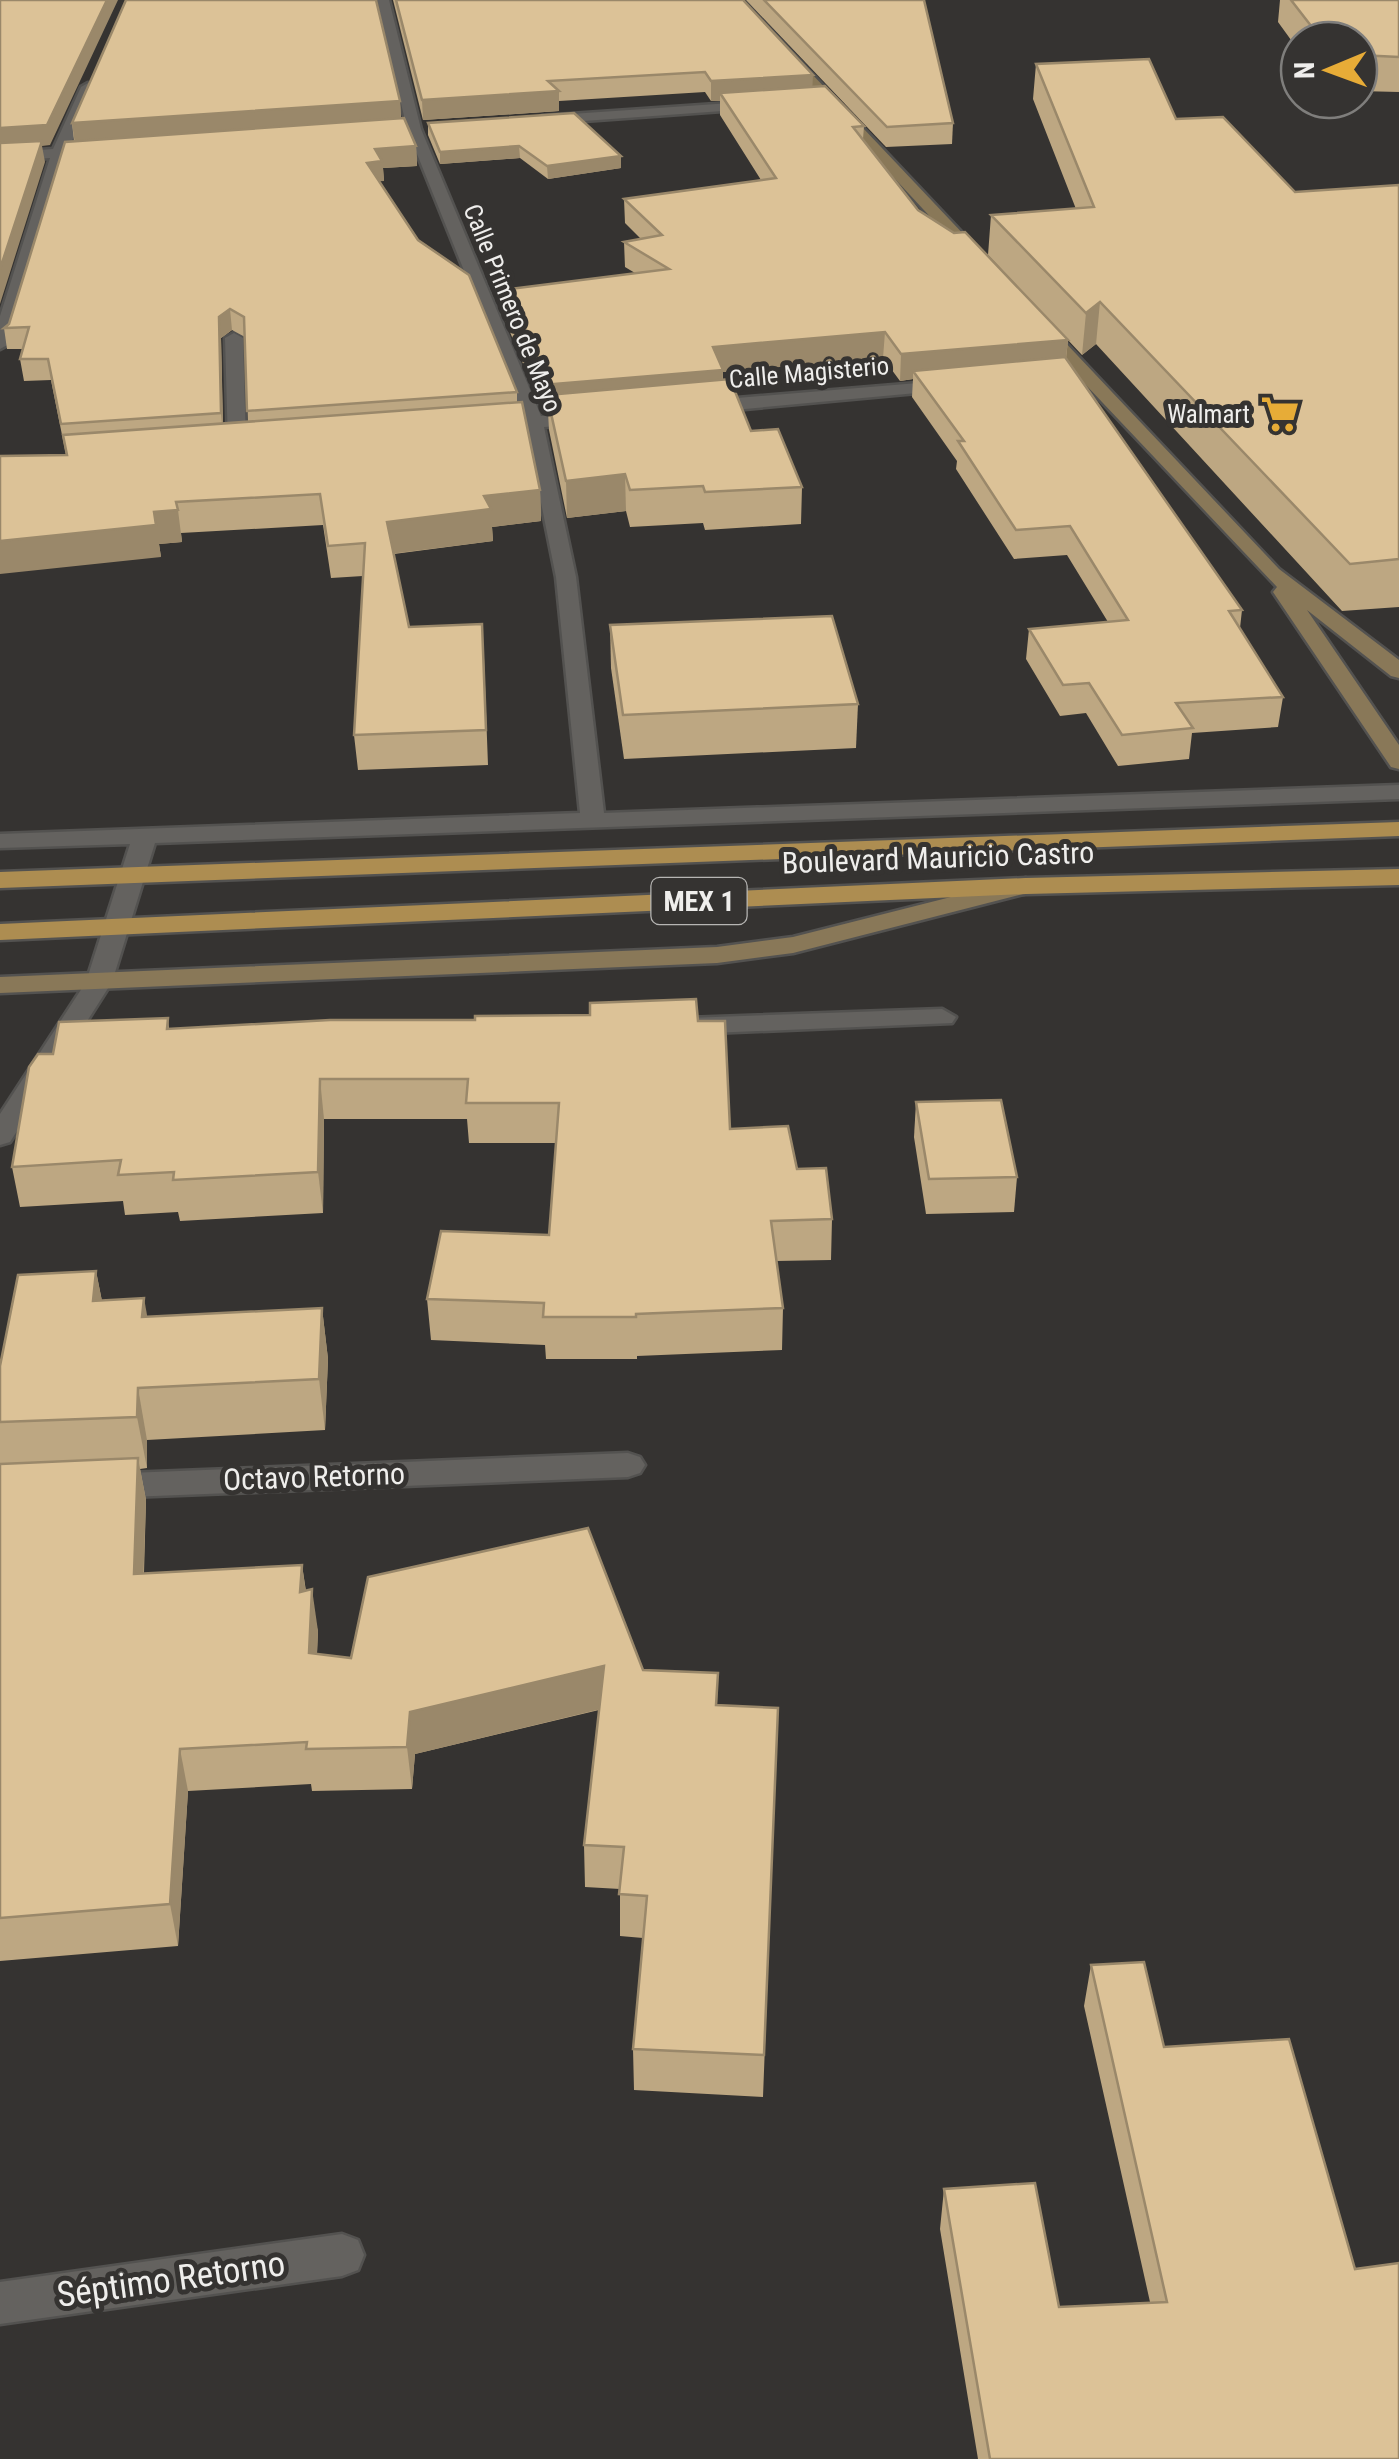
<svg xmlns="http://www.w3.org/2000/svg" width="1399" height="2459" font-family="'Roboto Condensed',sans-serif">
<rect width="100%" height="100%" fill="#353331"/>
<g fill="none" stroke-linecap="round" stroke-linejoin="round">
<g stroke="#535250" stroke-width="5">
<g id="street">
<path d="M377,0H389L421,129L541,416L585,412L594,418L585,424L544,427L576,577L604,813L1399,785V799L155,843L112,982L10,1142L0,1145V1114L86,982L130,844L0,848V834L580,813L556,577L526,428L487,432L478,426L487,420L523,417L407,129Z"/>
<path d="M88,83L95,87L69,148L102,146L109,150L102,154L65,157L9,344L0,349V316L50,158L0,161V153L53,149L81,87Z"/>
<path d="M760,101L767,105L765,108L542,124L535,120L542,116Z"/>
<path d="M234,333L243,338L246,444L237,450L228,444L225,338Z"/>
<path d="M954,380L963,385L960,389L701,413L692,407L701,401Z"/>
<path d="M942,1009L956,1017L952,1023L687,1034L673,1026L687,1018Z"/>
<path d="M628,1453L640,1457L645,1465L640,1473L628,1477L103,1498L91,1494L86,1486L91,1478L103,1474Z"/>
<path d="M342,2234L358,2240L364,2255L358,2270L342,2276L0,2324V2282Z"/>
</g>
</g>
<g stroke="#535250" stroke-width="5">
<g id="secondary">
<path d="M729,0H742L986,258V264H974Z"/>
<path d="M1038,319L1044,320L1279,569L1399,660V678L1391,676L1307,610L1399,745V769L1391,767L1273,592L1277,587L1032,328V320Z"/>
<path d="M1026,878L1035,881L1039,886L1035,891L793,953L717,963L0,993V977L717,947L793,937Z"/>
</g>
</g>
<g stroke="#535250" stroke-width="5">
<g id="primary">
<path d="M1399,822V836L0,888V872Z"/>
<path d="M1399,869V885L1026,894L0,940V924L1026,878Z"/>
</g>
</g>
<use href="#street" fill="#64625f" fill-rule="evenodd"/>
<use href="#secondary" fill="#897858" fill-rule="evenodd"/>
<use href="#primary" fill="#ad8d51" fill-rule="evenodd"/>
</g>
<g fill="#bda782" fill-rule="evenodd">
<path d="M393,0H743L812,87L864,126L863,139L918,210L1068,340L1066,359L1242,610L1240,628L1283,697L1278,727L1192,733L1189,759L1118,766L1086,713L1060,716L1026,659L1029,629L1108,622L1067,555L1014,559L956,469L957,461L912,397L913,379L900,381L883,358L723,372V379L751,431L802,487L801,524L705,530L703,523L630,527L626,511L567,518L549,430L548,412H543L503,315L502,290L635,273L625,267L624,242L641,239L625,223L624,199L761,180L720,115V101H711L705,92L559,101V111L423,120Z"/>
<path d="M746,0H924L953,123L952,144L886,147Z"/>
<path d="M1280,0H1399V92L1359,91V40H1299V51L1278,22Z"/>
<path d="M1036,64L1176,119L1295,192L1399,185V607L1342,611L1096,344L1082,355L988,255L991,215L1076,209L1033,99Z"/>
<path d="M400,101L401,119L416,146L417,166L383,168L384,181H379L517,392V402L540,490L541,521L492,527L493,541L394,554L409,627L484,658L488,765L358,770L354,735L363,576L331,578L323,525L181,533L182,542L159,544L161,557L66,455L51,380L24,381L20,359L23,349H7L4,328L9,324L74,141L72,123ZM232,330L245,337L248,422L223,423L221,338Z"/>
<path d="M428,123L621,156V168L548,179L520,158L440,164L428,135Z"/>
<path d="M610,625L858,704L856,748L624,759L611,668Z"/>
<path d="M168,1018L169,1029L698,1021L730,1129L797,1169L832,1219L831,1260L776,1261L783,1308L782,1350L637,1356V1359H546L545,1345L431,1340L427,1299L549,1235L556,1143H469L467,1119H324L323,1213L180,1221L178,1212L125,1215L123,1201L20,1207L12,1167L53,1054Z"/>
<path d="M916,1102L1017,1177L1014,1212L926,1214L914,1137Z"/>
<path d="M96,1271L102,1301L147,1317L322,1308L328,1359L325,1430L147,1440V1468L140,1469L146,1500L144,1573L302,1565L306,1591L318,1631L317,1654L351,1658L718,1673L717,1705L778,1708L763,2097L634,2090L633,2049L643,1938L620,1936V1889L585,1887L584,1845L599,1710L415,1754L412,1789L312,1791L311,1784L188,1791L178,1946L0,1961V1366Z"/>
<path d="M1091,1965L1164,2047L1399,2459H978L940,2229L944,2189L1059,2307L1150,2302L1084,2006Z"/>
</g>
<g fill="#9a886a">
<path d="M107,0H118L50,145L42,146L45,162L0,304V128Z"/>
<path d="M813,75L812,95L720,93V101H711V81Z"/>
<path d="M559,91V111L423,120L422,100Z"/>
<path d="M400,101L401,122L75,144L72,123Z"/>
<path d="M416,146L417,166L383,168L384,181L368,182L367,163L375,149Z"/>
<path d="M519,146L520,158L440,164V152Z"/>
<path d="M621,156V168L548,179L547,166Z"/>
<path d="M1100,302L1096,344L1082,355L1086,313Z"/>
<path d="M230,309L232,330L221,338L223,436L221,413L219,317Z"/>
<path d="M885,332L883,358L723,372L722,396L547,395L548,412H543L542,385L713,347Z"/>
<path d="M1068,340L1065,366L913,371V379L900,381L901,354Z"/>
<path d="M625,474L626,511L567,518L566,481Z"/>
<path d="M540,490L541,521L492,527L493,541L390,554L387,522L484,496Z"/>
<path d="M178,510L182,542L159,544L161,557L0,574V541L154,512Z"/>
<path d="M320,1079L324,1119L323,1213L318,1172Z"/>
<path d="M96,1271L106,1322L93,1301Z"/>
<path d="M144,1298L153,1349L142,1317Z"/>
<path d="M322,1308L328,1359L325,1430L319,1379Z"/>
<path d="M138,1388L147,1440V1468L137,1417Z"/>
<path d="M138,1458L146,1500L142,1616L134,1574Z"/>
<path d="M302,1565L308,1607L300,1592Z"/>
<path d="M312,1589L318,1631L315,1696L309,1653Z"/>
<path d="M604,1666L605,1708L415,1754L412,1789L407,1747L410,1712Z"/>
<path d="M180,1749L188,1791L178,1946L170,1904Z"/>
</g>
<g fill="#dcc297" stroke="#9a886a" stroke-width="2.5">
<path d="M0,0H107L47,125L0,128Z"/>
<path d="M126,0H376L400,101L72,123Z"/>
<path d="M396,0H743L813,75L711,81L705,72L548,81L559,91L422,100Z"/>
<path d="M764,0H924L953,123L887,127Z"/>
<path d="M1291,0H1399V57L1359,55V40H1322Z"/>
<path d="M1149,59L1176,119L1223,117L1295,192L1399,185V559L1350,564L1100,302L1086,313L991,215L1094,207L1036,64Z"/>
<path d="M825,86L864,126L853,127L918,210L954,233L965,232L1068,340L901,354L885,332L713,347L723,370L542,385L502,290L669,269L624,242L662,235L624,199L776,178L720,93Z"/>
<path d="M574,113L621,156L547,166L519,146L440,152L428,123Z"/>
<path d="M404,118L416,146L375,149L382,161L367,163L418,240L469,275L517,392L247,411L244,317L230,309L219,317L221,413L61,424L48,359H20L29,327L4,328L9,324L65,142Z"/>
<path d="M42,141L0,269V143Z"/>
<path d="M1065,357L1242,610L1229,611L1283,697L1176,703L1193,728L1122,735L1089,683L1063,685L1029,629L1128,620L1070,526L1016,530L958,441H964L913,371Z"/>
<path d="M730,379L751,431L778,429L802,487L705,492L703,486L630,490L625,474L566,481L547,395Z"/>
<path d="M522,402L540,490L484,496L491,509L387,522L409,627L482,624L486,730L354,735L365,543L328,546L320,494L176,502L178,510L154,512L156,525L0,541V456L67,455L63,435Z"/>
<path d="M832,616L858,704L623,715L610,625Z"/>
<path d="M696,999L698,1021H725L730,1129L788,1126L797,1169L826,1168L832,1219L771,1221L783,1308L636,1314V1317H543L544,1303L427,1299L441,1231L549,1235L559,1103H466L468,1079H320L318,1172L173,1180L174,1172L118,1175L121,1160L12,1167L29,1067L38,1054H53L59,1022L168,1018L167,1029L330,1020H475V1016L590,1015V1003Z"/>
<path d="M1001,1100L1017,1177L929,1179L916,1102Z"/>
<path d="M96,1271L93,1301L144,1298L142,1317L322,1308L319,1379L138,1388L137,1417L0,1422V1366L18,1275Z"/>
<path d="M138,1458L134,1574L302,1565L300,1592L312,1589L309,1653L351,1658L368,1577L588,1528L643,1670L718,1673L716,1705L778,1708L764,2055L633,2049L647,1896L619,1894L624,1847L584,1845L604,1666L410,1712L407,1747L306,1749L307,1742L180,1749L170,1904L0,1918V1464Z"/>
<path d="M1144,1962L1164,2047L1289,2039L1355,2269L1399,2263V2459H990L944,2189L1035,2183L1059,2307L1167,2302L1091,1965Z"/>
</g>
<defs>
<g id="supermarket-bare" transform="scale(3)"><path d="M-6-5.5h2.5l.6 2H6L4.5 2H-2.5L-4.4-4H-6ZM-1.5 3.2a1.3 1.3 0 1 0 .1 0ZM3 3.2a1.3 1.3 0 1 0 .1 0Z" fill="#e7ac37" stroke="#353331" stroke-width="2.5" paint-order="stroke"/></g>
</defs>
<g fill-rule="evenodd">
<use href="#supermarket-bare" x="1280" y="414"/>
</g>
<g text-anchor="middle" stroke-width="10" stroke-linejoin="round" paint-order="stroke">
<g font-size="25" fill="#efeeec" stroke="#353331">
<text transform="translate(513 308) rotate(68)" y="9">Calle Primero de Mayo</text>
<text transform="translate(809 372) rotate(-5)" y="9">Calle Magisterio</text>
</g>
<g font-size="25" fill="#efeeec" stroke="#353331" text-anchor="end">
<text x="1250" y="423">Walmart</text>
</g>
<rect fill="#353331" stroke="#b7b6b4" stroke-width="2.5" x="651.5" y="878" width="95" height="46" rx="8"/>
<g font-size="28" font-weight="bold" fill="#efeeec">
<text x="699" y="911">MEX 1</text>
</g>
<g font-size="30" fill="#efeeec" stroke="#353331">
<text transform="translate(938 858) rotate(-2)" y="10">Boulevard Mauricio Castro</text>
<text transform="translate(314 1477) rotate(-2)" y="10">Octavo Retorno</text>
</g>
<g font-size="35" fill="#efeeec" stroke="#353331">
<text transform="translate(171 2279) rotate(-8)" y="12">Séptimo Retorno</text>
</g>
</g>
<g transform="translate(1329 70) rotate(269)"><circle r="48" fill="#353331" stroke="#7f7e7c" stroke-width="2.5"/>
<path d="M0-8L18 38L0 25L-18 38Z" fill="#e7ac37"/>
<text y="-15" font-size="28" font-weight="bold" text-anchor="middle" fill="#efeeec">N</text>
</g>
</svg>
